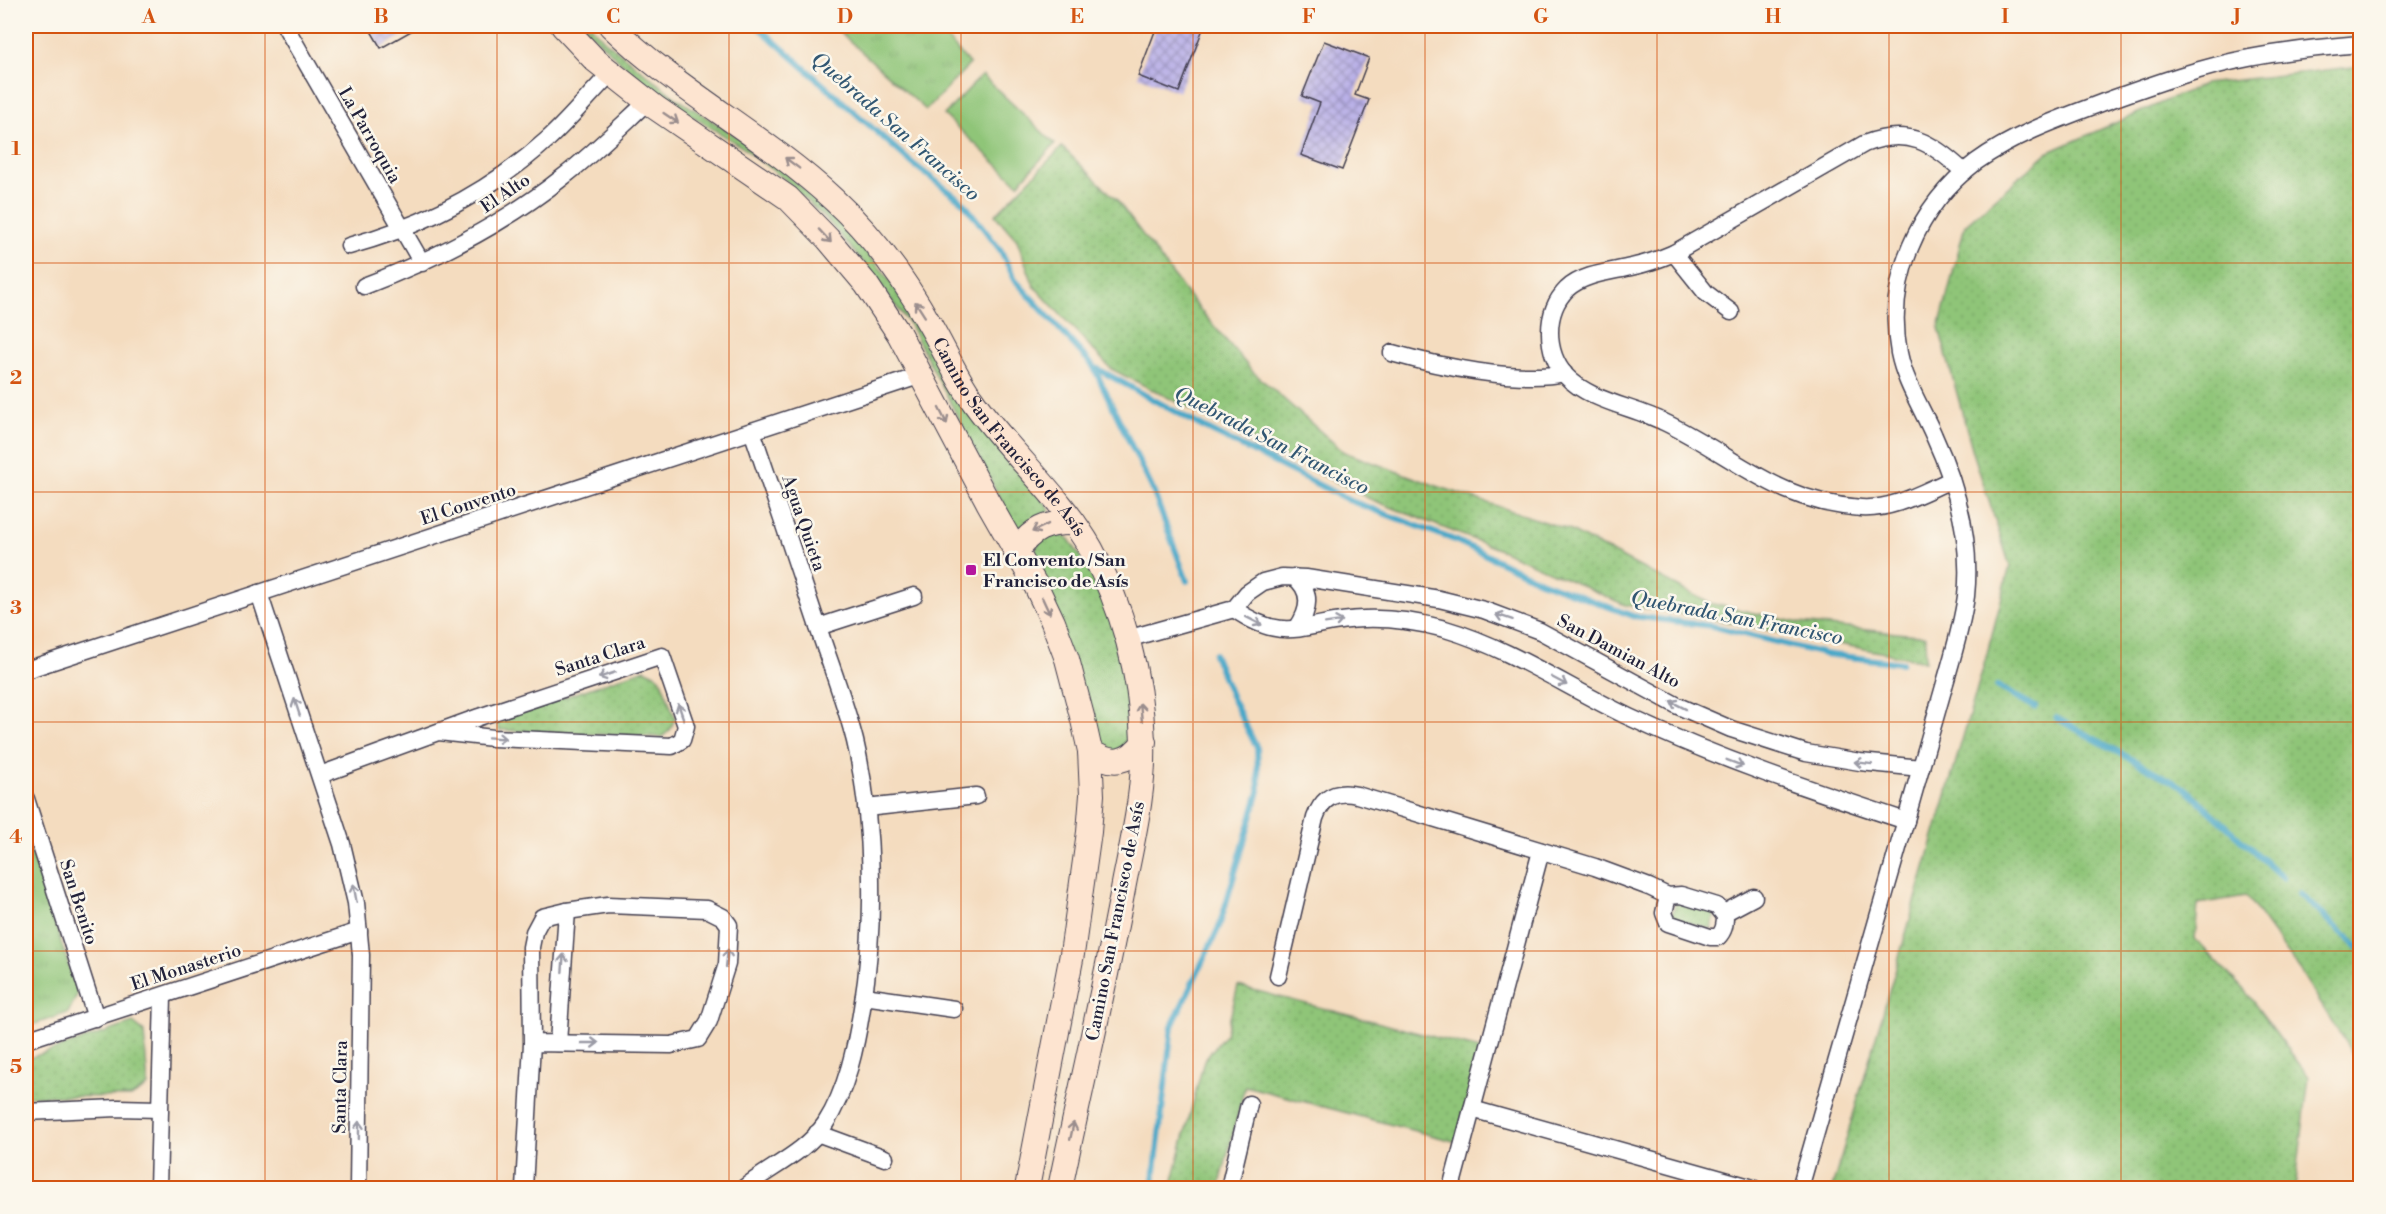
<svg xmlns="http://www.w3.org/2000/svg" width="2386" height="1214" font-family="'Libre Bodoni',serif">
<defs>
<pattern id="grass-dots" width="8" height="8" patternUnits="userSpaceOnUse" patternTransform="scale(1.5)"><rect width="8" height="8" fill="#8fc578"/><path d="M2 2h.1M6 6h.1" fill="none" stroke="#7ba969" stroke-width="1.8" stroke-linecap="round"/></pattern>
<pattern id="park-tufts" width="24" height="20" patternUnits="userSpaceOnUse" patternTransform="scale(1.5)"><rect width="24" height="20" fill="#8fc578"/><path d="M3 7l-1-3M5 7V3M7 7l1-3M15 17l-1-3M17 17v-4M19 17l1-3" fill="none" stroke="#7ba969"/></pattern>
<pattern id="building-cross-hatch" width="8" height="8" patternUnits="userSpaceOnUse" patternTransform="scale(1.5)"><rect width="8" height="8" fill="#b9b0e7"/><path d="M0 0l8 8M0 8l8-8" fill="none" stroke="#968fbc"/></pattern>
</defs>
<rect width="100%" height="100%" fill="#fbf7ec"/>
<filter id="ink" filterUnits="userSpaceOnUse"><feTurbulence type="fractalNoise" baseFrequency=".0167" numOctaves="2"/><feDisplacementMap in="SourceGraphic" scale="12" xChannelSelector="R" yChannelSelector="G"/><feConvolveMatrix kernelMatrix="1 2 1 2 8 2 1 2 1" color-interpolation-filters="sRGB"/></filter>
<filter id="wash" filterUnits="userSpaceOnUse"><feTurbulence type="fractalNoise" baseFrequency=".008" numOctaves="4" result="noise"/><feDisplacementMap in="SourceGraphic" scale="24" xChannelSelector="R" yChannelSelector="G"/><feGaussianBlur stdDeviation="1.35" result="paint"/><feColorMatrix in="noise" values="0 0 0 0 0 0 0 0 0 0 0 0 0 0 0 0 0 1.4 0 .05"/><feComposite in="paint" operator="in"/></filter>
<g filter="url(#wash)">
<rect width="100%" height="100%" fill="#f4dcbf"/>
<g fill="url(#grass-dots)" stroke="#58745a" stroke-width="1.5">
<path d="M583,26H591L604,40L676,98L766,155L843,224L885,274L1049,508V512L1029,520L1018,533L910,325L864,263L829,222L784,179L742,147L673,104L625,66Z"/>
<path d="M2360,66V1066L2297,966L2246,896L2198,904L2195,939L2245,991L2309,1077L2296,1182L2293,1188H1832L1985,661L2010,566L1973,452L1939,328L1965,225L2047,153L2204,84Z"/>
<path d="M1062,147L1116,199L1187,294L1252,371L1344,452L1437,486L1569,530L1709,603L1799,623L1926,636L1925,661L1708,618L1625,605L1503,551L1370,499L1111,369L1034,286L1017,240L995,215Z"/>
<path d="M1053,533L1068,538L1088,567L1114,626L1128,682L1134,738L1120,754L1097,743L1033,561C1035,546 1039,539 1053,533Z"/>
<path d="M645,669L660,677L675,718L670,730L662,737L499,730L496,721Z"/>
<path d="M1676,902L1715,913L1711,929L1671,918Z"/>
<path d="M1238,986L1480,1049L1457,1142L1245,1086L1219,1188H1171L1204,1060L1226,1034Z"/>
<path d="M133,1023L144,1032L148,1086L131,1097L26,1096V1059Z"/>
</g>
<g fill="url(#park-tufts)" stroke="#58745a" stroke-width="1.5">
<path d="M833,26H935L970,64L926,110Z"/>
<path d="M26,837L78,993L68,1013L26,1027Z"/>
</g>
<path fill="#8fc578" stroke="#58745a" stroke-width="1.5" d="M982,75L1055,144L1018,184L944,115Z"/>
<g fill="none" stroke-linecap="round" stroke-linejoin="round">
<g stroke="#49a7c8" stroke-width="6">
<path d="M757,26L913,164L963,202L1001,251L1015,280L1094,367L1203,427L1351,501L1457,541L1540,581L1633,616L1712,626L1824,654L1902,663"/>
<path d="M1094,368L1152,488L1187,581"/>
<path d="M1997,686L2035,707"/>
<path d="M2056,718L2186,789L2283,878"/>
<path d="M2300,894L2360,949"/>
<path d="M1153,1188L1172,1026L1219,927L1259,791L1257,748L1232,698L1214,654"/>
</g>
</g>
<g id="blocks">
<g fill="url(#building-cross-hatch)">
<path d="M368,26H420L381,48Z"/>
<path d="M1157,26H1204L1179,92L1138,76Z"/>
<path d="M1324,41L1369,58L1355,95L1369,100L1342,170L1301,155L1320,103L1302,96Z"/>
</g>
</g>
</g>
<g filter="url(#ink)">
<use href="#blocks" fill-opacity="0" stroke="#423e4f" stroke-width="1.5"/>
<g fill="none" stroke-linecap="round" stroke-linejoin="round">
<g stroke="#423e4f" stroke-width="19">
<g id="minor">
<path d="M285,26L422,263"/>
<path d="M349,246C423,226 491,191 548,139C571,118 590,94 611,73"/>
<path d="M1674,253L1706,293L1731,312"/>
<path d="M364,286C435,259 503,225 563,177C593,154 620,127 648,101"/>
<path d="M1392,353C1437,366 1519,383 1564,373"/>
<path d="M1951,480C1923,492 1893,510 1861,508C1775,502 1736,456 1664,422C1634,407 1589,401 1566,376C1545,352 1544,312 1567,289C1583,274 1610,272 1631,267C1646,264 1660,259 1674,253L1864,144C1908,127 1932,142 1964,172"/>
<path d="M1294,577C1313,591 1309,611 1297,628"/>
<path d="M259,593L342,844L356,903L361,955L358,1188"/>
<path d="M1234,609C1288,647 1307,620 1364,619C1391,618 1418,622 1445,629C1510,648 1568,688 1629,717C1719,759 1811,790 1906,821"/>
<path d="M818,627L914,596"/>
<path d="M1127,639L1234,609L1247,593L1263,582L1282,577L1306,578L1439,599L1484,610L1540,631L1678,706L1731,729L1806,753L1860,762L1921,768"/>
<path d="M26,670L922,375"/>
<path d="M320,775L479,717L662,656L686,726L682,740L672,746L493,738L439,732"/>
<path d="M26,799L96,1018"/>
<path d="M866,808L976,796"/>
<path d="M1724,913L1754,897"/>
<path d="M1278,976L1315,818C1322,798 1335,790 1357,795L1595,867L1649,887L1668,896L1681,895L1717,906L1725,916C1725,925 1724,931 1718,937H1710L1668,923L1664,913L1668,896"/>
<path d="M864,996L954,1009"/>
<path d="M26,1040L359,931"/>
<path d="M558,1043L567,911"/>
<path d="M1472,1109L1753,1188"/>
<path d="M26,1112L118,1108L159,1109"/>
<path d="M817,1133L885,1158"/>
<path d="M158,1188L163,996"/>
<path d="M524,1188L532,1043L531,947L534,932L542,917L567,911L608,905L707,909L723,917L729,925L727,964L709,1021L698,1039L671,1045L532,1043"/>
<path d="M744,1188C770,1167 805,1153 825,1124C847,1090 856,1046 862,1008C876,926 874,822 855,741C846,705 832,669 820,633C798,566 775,498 752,431"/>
<path d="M1229,1188L1249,1104"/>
<path d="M1451,1188L1541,851"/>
<path d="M1800,1188C1835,1066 1870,943 1906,820C1919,775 1932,729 1945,683C1953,655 1962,626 1966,596C1972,540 1957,486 1934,436C1922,408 1905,383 1899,353C1885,280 1918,206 1976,162C2016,133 2067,116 2112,99C2157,83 2202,67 2249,58C2286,51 2323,47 2360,44"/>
</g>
</g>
<g stroke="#423e4f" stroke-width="26">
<g id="secondary">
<path d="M563,26L595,60L656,108L788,198L828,239L866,284L899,334L988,502L1036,586L1053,622L1067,659L1083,720L1090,751L1092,795L1089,832L1072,954L1027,1188"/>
<path id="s1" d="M611,26C679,92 764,135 834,200C872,235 905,280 930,325C944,349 955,375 971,398C1007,451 1059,493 1091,549C1123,607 1141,675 1143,741C1145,789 1133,838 1124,884C1105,986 1081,1087 1060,1188"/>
<path d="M1016,552C1031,529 1047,522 1074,523"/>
<path d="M1090,751C1112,766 1127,764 1144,742"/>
</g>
</g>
<use href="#minor" stroke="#fff" stroke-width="16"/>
<use href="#secondary" stroke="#fde4d0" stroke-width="24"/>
</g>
<defs><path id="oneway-shaft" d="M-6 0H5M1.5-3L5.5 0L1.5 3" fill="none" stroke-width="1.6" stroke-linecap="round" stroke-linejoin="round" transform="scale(1.5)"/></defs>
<g stroke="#9a8d8d">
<use href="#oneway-shaft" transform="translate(671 118) rotate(34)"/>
<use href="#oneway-shaft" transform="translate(792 163) rotate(-143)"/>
<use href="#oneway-shaft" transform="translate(825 236) rotate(47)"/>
<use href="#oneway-shaft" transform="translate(920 309) rotate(-123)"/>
<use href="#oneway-shaft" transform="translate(943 416) rotate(63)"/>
<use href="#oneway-shaft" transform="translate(1040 528) rotate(154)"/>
<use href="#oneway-shaft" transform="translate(1046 606) rotate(65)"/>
<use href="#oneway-shaft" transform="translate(1141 712) rotate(-96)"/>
<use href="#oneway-shaft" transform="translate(1072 1131) rotate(-78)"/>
</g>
<g stroke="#9c9ca7">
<use href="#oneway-shaft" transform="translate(1504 617) rotate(-162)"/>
<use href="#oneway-shaft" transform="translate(1254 621) rotate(27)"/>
<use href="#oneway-shaft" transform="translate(1334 622) rotate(-9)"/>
<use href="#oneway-shaft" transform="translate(607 675) rotate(162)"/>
<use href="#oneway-shaft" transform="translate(1559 681) rotate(28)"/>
<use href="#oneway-shaft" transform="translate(1678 705) rotate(-153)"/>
<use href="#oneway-shaft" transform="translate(297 707) rotate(-108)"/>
<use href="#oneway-shaft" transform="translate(681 712) rotate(-109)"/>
<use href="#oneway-shaft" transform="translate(497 738) rotate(4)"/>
<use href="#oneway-shaft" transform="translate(1735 763) rotate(21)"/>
<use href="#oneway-shaft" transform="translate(1863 763) rotate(-173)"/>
<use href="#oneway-shaft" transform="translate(355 893) rotate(-100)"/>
<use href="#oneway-shaft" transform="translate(727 958) rotate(-84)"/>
<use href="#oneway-shaft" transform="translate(563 963) rotate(-86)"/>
<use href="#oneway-shaft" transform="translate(590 1043)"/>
<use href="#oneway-shaft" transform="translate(359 1130) rotate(-89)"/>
</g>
</g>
<path fill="none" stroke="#d45411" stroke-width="1.5" stroke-opacity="0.55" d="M265,26V1188M497,26V1188M729,26V1188M961,26V1188M1193,26V1188M1425,26V1188M1657,26V1188M1889,26V1188M2121,26V1188M26,263H2360M26,492H2360M26,722H2360M26,951H2360"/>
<rect fill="#b5179e" stroke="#fbf7ec" stroke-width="2" x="965" y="564" width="12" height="12" rx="3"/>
<g text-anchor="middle" stroke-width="5" stroke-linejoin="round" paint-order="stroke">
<g font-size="18" fill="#22223b" stroke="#fbf7ec">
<text transform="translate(370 135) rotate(60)" y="6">La Parroquia</text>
<text transform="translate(505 193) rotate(-34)" y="6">El Alto</text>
<text dy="6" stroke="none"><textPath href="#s1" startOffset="579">Camino San Francisco de Asís</textPath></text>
<text transform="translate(468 504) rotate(-18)" y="6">El Convento</text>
<text transform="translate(804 523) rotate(71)" y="6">Agua Quieta</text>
<text transform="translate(1619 651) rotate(28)" y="6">San Damian Alto</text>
<text transform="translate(600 656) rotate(-18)" y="6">Santa Clara</text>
<text transform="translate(79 902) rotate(72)" y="6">San Benito</text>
<text transform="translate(1115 921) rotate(-79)" y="6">Camino San Francisco de Asís</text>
<text transform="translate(186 967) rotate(-18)" y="6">El Monasterio</text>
<text transform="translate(340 1087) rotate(-89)" y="6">Santa Clara</text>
</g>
<g font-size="18" font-weight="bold" fill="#22223b" stroke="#fbf7ec" text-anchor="start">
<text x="983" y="566">El Convento / San<tspan x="983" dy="21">Francisco de Asís</tspan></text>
</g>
<g font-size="20" font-style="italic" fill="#325773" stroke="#fbf7ec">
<text transform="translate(896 126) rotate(41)" y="7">Quebrada San Francisco</text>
<text transform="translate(1272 440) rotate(27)" y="7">Quebrada San Francisco</text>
<text transform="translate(1737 617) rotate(11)" y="7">Quebrada San Francisco</text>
</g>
</g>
<rect width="2386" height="1214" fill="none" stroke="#fbf7ec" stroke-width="66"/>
<rect x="33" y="33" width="2320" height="1148" fill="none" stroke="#d45411" stroke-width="2"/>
<g font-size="20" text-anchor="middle" font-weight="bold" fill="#d45411">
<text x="149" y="23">A</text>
<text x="381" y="23">B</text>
<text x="613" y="23">C</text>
<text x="845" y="23">D</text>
<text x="1077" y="23">E</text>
<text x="1309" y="23">F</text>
<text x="1541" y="23">G</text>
<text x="1773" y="23">H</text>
<text x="2005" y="23">I</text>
<text x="2237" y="23">J</text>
<text x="16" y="155">1</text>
<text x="16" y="384">2</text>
<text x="16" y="614">3</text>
<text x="16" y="843">4</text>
<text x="16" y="1073">5</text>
</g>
</svg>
